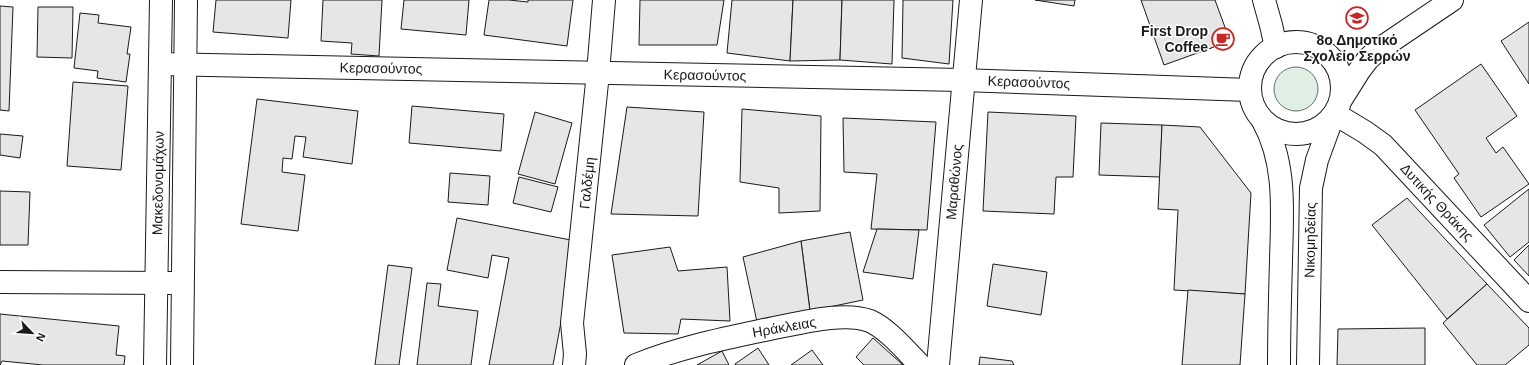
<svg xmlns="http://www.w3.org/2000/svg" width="1529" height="365" font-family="Helvetica,sans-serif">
<rect width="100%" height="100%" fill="#fff"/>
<circle fill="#e0efe3" stroke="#6a6a6a" cx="1296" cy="89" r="22"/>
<g fill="#e6e6e6" stroke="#1a1a1a">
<path d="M216,0H291L288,38L213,32Z"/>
<path d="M323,0H382L379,56L351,54L352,43L321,41Z"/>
<path d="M404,0H469L466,35L401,29Z"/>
<path d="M489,0H509L528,2V0H573L567,46L484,35Z"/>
<path d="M640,0H724L717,45H639Z"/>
<path d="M732,0H793L790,61L727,53Z"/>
<path d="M793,0H842L840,60L790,61Z"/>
<path d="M842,0H894L892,64L840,60Z"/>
<path d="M903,0H953L949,64L902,58Z"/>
<path d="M1035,0H1075L1074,6Z"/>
<path d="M1141,0H1215L1226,30L1214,47L1164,65Z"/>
<path d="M0,6L13,7L9,111L0,110Z"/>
<path d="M38,7H73L72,58L37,57Z"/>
<path d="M80,13L99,15L98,23L131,27L127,54H130L126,82L97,78L98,71L74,68Z"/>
<path d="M1529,22V84L1501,41Z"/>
<path d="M1481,64L1517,116L1486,138L1496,153L1503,147L1529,184L1481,217L1454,178L1459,174L1415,110Z"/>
<path d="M73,82L128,86L121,170L67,166Z"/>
<path d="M257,99L358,111L352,164L303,157L306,137L295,136L292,159L283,158L282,172L305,175L298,231L241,224Z"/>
<path d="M412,106L504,114L501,151L409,143Z"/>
<path d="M627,107L704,112L698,216L611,214Z"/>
<path d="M742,109L821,116L820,211L779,213V188L740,182Z"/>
<path d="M535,112L572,123L555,184L518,174Z"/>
<path d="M988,112L1076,116L1073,177H1056L1054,214L983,211Z"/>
<path d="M843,118L936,122L927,230L871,229L877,174L844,172Z"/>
<path d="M1101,123L1162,125L1160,177L1099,175Z"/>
<path d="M1162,125L1200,127L1251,193L1245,294L1174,290L1178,210L1158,209Z"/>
<path d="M0,134L23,136L20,158L0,155Z"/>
<path d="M450,173L490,176L488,205L448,202Z"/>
<path d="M519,177L558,187L551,212L513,203Z"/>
<path d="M1529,189V242L1510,257L1484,225Z"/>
<path d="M0,191L30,192L28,245H0Z"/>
<path d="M1407,198L1487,284L1447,319L1372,225Z"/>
<path d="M457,218L576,241L553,365H489L509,258L492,255L488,278L447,270Z"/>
<path d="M877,229L919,230L913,279L863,272Z"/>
<path d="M850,232L863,300L810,311L801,241Z"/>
<path d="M801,241L810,311L757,322L743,257Z"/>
<path d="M1529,245V276L1514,260Z"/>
<path d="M670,247L678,271L727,267L730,321L681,319L678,334L624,333L612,255Z"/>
<path d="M993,264L1047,272L1041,315L987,306Z"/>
<path d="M388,265L412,268L399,365H375Z"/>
<path d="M427,283L441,284L438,306L478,311L471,365H417Z"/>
<path d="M1487,284L1529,328V345L1505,365H1477L1443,323Z"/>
<path d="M1188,290L1245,294L1240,365H1182Z"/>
<path d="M0,314L119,326L116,355L125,356L124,365H43L2,361L0,365Z"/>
<path d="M1425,328V365H1337L1338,329Z"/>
<path d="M873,338L903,365H864L856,357Z"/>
<path d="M758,348L769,365H735V364Z"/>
<path d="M812,350L823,365H791Z"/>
<path d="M722,351L729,365H697Z"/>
<path d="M980,357L1012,361L1014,365H979Z"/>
</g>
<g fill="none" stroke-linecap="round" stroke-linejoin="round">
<g stroke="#1a1a1a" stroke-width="24">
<g id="minor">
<path d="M1264,0L1271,25L1276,47"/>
<circle cx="1296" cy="88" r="46"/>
<path d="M160,64L962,80L1250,90"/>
<path d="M1342,98L1359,71L1368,59L1378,50L1452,0"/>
<path d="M1335,114L1365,132L1383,145L1529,301"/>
<path d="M1263,121C1287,164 1282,214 1281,261C1280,296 1279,330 1279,365"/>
<path d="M0,282L171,283"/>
<path d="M155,365L161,0"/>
<path d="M182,365L186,0"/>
<path d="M574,365L575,354L572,323L598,73L604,0"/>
<path d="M636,365C680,347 727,338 774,328C800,323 845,311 870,321C888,329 906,351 920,365"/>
<path d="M938,365L971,0"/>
<path d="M1308,365L1311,188L1317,160L1332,119"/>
</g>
</g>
<use href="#minor" stroke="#fff" stroke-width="22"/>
</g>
<defs>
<g id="school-ring" transform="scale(1.15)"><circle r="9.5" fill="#fff" stroke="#c62828" stroke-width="1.5"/><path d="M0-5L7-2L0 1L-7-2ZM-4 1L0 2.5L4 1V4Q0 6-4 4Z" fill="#c62828"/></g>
<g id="cafe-ring" transform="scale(1.15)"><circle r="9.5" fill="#fff" stroke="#c62828" stroke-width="1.5"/><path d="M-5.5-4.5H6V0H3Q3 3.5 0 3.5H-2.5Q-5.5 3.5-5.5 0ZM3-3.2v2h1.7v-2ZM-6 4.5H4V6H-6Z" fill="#c62828"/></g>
</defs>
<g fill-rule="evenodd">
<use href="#school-ring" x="1357" y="18"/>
<use href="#cafe-ring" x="1223" y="39"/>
</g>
<g text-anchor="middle" stroke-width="3" stroke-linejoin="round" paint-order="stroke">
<g font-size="14" font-weight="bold" fill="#1a1a1a" stroke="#fff" text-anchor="end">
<text x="1208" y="36">First Drop<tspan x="1208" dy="16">Coffee</tspan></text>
<text x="1357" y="45" text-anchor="middle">8ο Δημοτικό<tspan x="1357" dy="16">Σχολείο Σερρών</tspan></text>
</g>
<g font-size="14" fill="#1a1a1a" stroke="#fff">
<text transform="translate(381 68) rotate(1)" y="5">Κερασούντος</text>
<text transform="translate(705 75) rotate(1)" y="5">Κερασούντος</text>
<text transform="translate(1029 82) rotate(2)" y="5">Κερασούντος</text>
<text transform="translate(954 182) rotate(-85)" y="5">Μαραθώνος</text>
<text transform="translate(158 183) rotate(-89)" y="5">Μακεδονομάχων</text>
<text transform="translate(587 183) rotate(-84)" y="5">Γαλδέμη</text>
<text transform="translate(1437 202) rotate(47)" y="5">Δυτικής Θράκης</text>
<text transform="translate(1310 240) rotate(-89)" y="5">Νικομηδείας</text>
<text transform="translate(784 327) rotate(-10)" y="5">Ηράκλειας</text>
</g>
</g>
<g transform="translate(32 333) rotate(115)" stroke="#ffffff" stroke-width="3" paint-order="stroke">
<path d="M0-3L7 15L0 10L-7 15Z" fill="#1a1a1a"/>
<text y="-6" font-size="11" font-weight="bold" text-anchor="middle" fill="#1a1a1a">N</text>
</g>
</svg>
